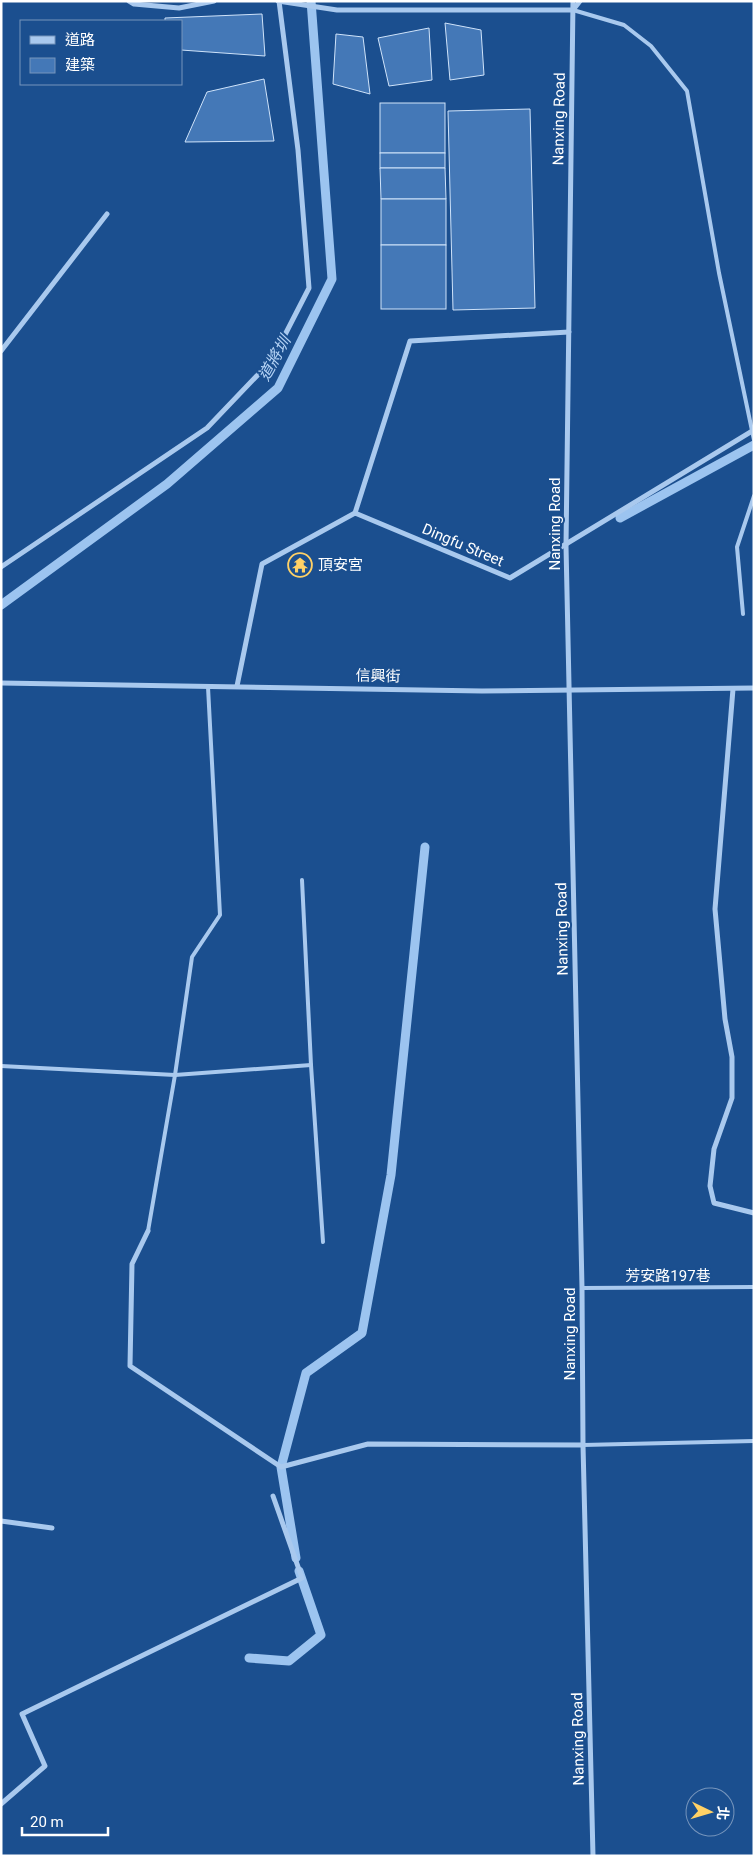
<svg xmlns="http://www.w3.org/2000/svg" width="755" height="1857" font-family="Roboto,'Noto Sans TC',sans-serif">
<rect width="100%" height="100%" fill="#1b4f8f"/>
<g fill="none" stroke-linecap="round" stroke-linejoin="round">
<g stroke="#9cc4f0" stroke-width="9">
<path d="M620,518L754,445"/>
<path d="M1,605L167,484L278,388L332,279L311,1"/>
<path d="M296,1558L281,1467L306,1373L362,1333L391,1175L425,847"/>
<path d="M249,1658L289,1661L321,1635L299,1571"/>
</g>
</g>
<g fill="#4478b7" stroke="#cfe3fa">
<path d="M262,14L265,56L181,50V21H165V18Z"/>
<path d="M445,23L481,30L484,75L450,80Z"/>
<path d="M429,28L432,80L389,86L378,38Z"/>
<path d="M336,34L363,37L370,94L333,84Z"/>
<path d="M264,79L274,141L185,142L207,92Z"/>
<rect x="380" y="103" width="65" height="50"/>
<path d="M530,109L535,308L453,310L448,111Z"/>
<rect x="380" y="153" width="65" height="15"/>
<path d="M380,168H445L446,199H381Z"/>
<rect x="381" y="199" width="65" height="46"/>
<rect x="381" y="245" width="65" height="64"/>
</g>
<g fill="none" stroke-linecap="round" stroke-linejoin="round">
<g stroke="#a9c9ee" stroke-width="4">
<path d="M573,10L624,25L651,46L687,91L719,273L754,440"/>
<path d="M743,614L737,547L754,496"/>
<path d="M302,880L311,1065L323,1242"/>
<path d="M1,1066L175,1075L311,1065"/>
<path d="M148,1231L175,1075L192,957L220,915L208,687"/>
<path d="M582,1288L754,1287"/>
<path d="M583,1445L754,1441"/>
</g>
<g stroke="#a9c9ee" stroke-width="5">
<path d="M129,1L134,4L179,8L214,1"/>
<path d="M278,1L337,10H573L580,1"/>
<path d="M573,1L566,546L582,1288L583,1445L593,1856"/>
<path d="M1,351L107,214"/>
<path d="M355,513L410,341L569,332"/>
<path d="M1,567L207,428L272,360L309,288L298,150L279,1"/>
<path d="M1,683L482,691L754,688"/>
<path d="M237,686L262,564L355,513L510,578L754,430"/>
<path d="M733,689L715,909L725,1019L732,1057V1098L714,1149L710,1186L714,1203L754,1213"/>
<path d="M148,1231L132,1264L130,1366L281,1467L368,1444L583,1445"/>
<path d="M1,1521L52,1528"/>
<path d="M1,1804L45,1766L22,1714L302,1578L273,1496"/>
</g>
</g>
<defs>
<g id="temple-ring" transform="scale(1.25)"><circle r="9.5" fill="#1b4f8f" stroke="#ffd166" stroke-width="1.5"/><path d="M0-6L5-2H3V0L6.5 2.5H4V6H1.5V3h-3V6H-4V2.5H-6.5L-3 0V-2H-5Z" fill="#ffd166"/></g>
</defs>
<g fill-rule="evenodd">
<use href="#temple-ring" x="300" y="565"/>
</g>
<g text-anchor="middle" stroke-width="4" stroke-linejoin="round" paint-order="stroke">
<g font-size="15" fill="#fff" stroke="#1b4f8f">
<text transform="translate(559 119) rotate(-89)" y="5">Nanxing Road</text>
<text transform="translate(555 524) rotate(-90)" y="5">Nanxing Road</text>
<text transform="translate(463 545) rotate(23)" y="5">Dingfu Street</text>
<text transform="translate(378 676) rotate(1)" y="5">信興街</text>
<text transform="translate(562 929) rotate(-91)" y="5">Nanxing Road</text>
<text x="668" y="1281">芳安路197巷</text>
<text transform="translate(570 1334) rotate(-90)" y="5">Nanxing Road</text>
<text transform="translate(578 1739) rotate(-91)" y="5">Nanxing Road</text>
</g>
<g font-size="15" fill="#fff" stroke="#1b4f8f" text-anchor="start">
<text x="318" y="570">頂安宮</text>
</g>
<g font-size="16" font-style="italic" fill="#b5d3f5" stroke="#1b4f8f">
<text transform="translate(274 358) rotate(-61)" y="6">道將圳</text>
</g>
</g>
<rect width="755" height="1857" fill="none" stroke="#ffffff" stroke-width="5"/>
<rect x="20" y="20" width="162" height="65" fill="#1b4f8f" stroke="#7695bc"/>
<rect x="30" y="36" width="25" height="8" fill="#a9c9ee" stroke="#7695bc"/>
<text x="65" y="45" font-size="15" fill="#ffffff">道路</text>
<rect x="30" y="58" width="25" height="15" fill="#4478b7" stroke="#7695bc"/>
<text x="65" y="70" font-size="15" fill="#ffffff">建築</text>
<g transform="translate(710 1812) rotate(95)"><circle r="24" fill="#1b4f8f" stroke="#7695bc"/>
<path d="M0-4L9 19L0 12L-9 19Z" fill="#ffd166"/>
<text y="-8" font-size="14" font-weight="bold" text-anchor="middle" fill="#ffffff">北</text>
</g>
<path d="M22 1827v8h86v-8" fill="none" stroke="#ffffff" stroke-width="2.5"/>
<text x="30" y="1827" font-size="15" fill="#ffffff" stroke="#1b4f8f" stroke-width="4" paint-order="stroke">20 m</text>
</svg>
